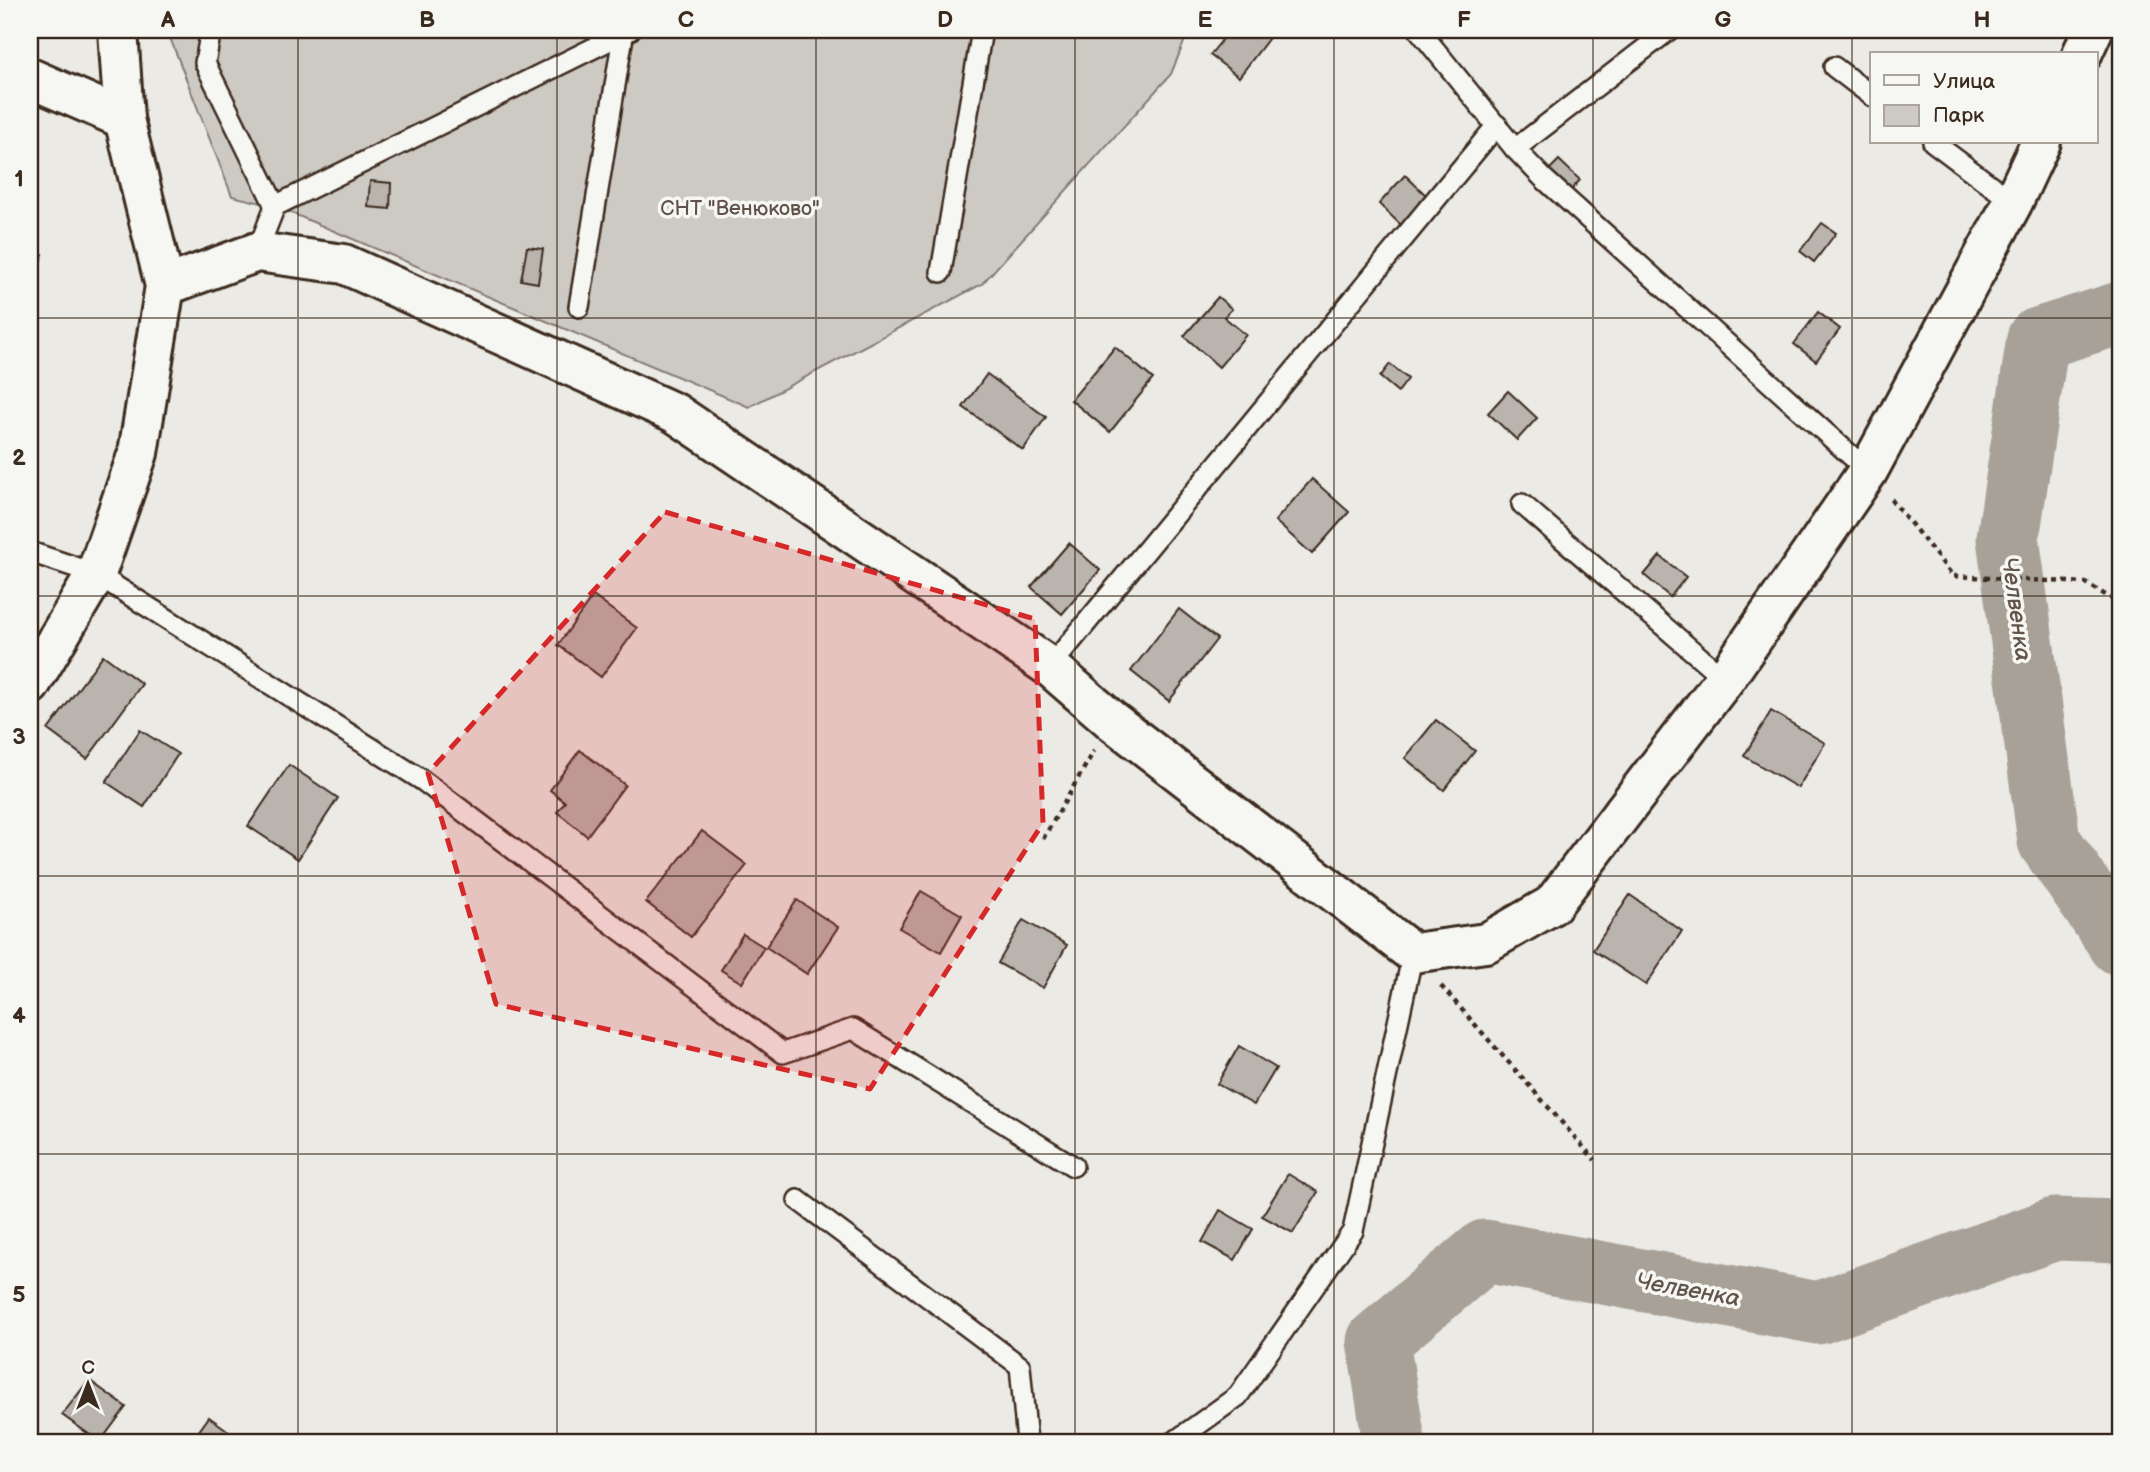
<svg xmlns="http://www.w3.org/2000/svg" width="2150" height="1472" font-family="'Balsamiq Sans',sans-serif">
<rect width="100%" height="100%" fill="#ebeae5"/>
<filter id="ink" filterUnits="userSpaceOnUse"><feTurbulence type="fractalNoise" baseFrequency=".0143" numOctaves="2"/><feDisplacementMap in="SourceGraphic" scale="14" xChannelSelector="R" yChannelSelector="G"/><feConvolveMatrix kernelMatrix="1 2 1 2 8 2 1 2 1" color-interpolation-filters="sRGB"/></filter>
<g filter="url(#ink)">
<path fill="#cdcac4" stroke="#847a71" stroke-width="2" d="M167,30H1189L1171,74L982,284L749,407L275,206L232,196Z"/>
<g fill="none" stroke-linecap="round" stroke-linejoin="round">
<g stroke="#a8a198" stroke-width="63">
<path d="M2120,313L2038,339L2008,538L2049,841L2120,944"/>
<path d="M1394,1442L1378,1341L1485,1251L1818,1313L2055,1229L2120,1231"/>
</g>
</g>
<g fill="#bab4ae" stroke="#3b2a1e" stroke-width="2">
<path d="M1230,30H1275L1239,77L1210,55Z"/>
<path d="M1559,160L1580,180L1567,195L1545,174Z"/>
<path d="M1405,175L1430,199L1404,228L1379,204Z"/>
<path d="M370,181L391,183L390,209L368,207Z"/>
<path d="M1822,223L1836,233L1814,262L1800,251Z"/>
<path d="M527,247L543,249L538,283L521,280Z"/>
<path d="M30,249L43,254L30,290Z"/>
<path d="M1218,297L1232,309L1224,317L1246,335L1219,367L1184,336Z"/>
<path d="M1818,312L1840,329L1816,361L1794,344Z"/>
<path d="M1115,347L1153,379L1110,432L1071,400Z"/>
<path d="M1390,364L1408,379L1398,392L1380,377Z"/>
<path d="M987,374L1046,417L1023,450L963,407Z"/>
<path d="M1508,391L1537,418L1517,440L1488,413Z"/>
<path d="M1312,479L1349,512L1312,554L1275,521Z"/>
<path d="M1069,543L1100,570L1062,614L1031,587Z"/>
<path d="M1660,556L1686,577L1670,597L1644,575Z"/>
<path d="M593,596L637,628L601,677L558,645Z"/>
<path d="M1179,609L1217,639L1169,701L1131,671Z"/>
<path d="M103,655L142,684L87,759L48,730Z"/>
<path d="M1771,711L1825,743L1798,788L1744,756Z"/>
<path d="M1436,720L1475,751L1444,790L1405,758Z"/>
<path d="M140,730L178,754L144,807L106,782Z"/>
<path d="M580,750L625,785L587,836L557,812L565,802L550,790Z"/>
<path d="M289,765L338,798L298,859L248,826Z"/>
<path d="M702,831L747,865L691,937L646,902Z"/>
<path d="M921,891L962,915L941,952L899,928Z"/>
<path d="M1630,895L1682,931L1646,985L1593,950Z"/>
<path d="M797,900L838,927L807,974L766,947Z"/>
<path d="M1023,920L1067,945L1043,988L998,963Z"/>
<path d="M743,934L764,947L742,983L721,970Z"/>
<path d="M1239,1046L1276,1068L1254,1105L1217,1084Z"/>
<path d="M1288,1174L1318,1192L1293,1233L1262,1216Z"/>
<path d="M1220,1210L1253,1229L1235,1260L1202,1242Z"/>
<path d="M89,1380L126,1407L100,1442L62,1415Z"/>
<path d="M209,1417L244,1442H191Z"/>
</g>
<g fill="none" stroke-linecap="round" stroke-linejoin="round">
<g stroke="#3b2a1e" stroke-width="24">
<g id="service">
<path d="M211,30L205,63L275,206"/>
<path d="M1419,30L1515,149L1544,179L1868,471"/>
<path d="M1834,67L1872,96"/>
<path d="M1933,142L2013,202"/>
<path d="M1515,149L1669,30"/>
<path d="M257,252L275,206L630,30"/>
<path d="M941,272L982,30"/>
<path d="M579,307L624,30"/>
<path d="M1522,504L1725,679"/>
<path d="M30,552L96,574L422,780L783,1053L853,1029L1073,1166"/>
<path d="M1050,667L1497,125"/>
<path d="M798,1200L1020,1366L1027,1442"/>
<path d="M1174,1442L1238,1396L1353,1231L1413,953"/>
</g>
</g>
<g stroke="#3b2a1e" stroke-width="44">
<g id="minor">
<path d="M2082,54L2093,30"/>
<path d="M30,78L124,119"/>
<path d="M165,286L257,252L344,264L675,413L1050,667L1111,720L1413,953L1486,943L1552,905L1725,679L1868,471L2013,202L2041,142"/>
</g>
</g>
<g stroke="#3b2a1e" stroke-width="44">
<path id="tertiary" d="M30,685L96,574L138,453L165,286L124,119L118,30"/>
</g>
<g stroke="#3b2a1e" stroke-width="4.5" stroke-dasharray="5 5" stroke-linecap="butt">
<path d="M1891,499L1953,576L2086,583L2120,604"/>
<path d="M1043,839L1094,751"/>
<path d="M1441,986L1595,1160"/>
</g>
<use href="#service" stroke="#f6f6f2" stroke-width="19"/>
<use href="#minor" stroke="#f6f6f2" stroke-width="38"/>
<use href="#tertiary" stroke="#f6f6f2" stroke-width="38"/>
</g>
</g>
<path fill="#d62828" fill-opacity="0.2" stroke="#d62828" stroke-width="5" stroke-dasharray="14 9" stroke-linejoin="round" d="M665,512L1035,619L1043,823L870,1089L496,1004L428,773Z"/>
<path fill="none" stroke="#3b2a1e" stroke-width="2" stroke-opacity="0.55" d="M298,30V1442M557,30V1442M816,30V1442M1075,30V1442M1334,30V1442M1593,30V1442M1852,30V1442M30,318H2120M30,596H2120M30,876H2120M30,1154H2120"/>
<g text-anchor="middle" stroke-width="7" stroke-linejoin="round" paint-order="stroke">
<g font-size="21" fill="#605248" stroke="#f6f6f2">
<text x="740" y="215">СНТ "Венюково"</text>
</g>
<g font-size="23" font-style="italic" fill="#615449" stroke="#f6f6f2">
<text transform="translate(2017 609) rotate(82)" y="8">Челвенка</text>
<text transform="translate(1688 1289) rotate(10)" y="8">Челвенка</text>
</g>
</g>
<rect width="2150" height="1472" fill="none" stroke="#f6f6f2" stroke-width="77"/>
<rect x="1870" y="52" width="228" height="91" fill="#f6f6f2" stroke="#aba49d" stroke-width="2"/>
<rect x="1884" y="75" width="35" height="10" fill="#f6f6f2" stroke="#aba49d" stroke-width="2"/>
<text x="1933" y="88" font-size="21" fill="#3b2a1e">Улица</text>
<rect x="1884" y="105" width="35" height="21" fill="#cdcac4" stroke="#aba49d" stroke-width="2"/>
<text x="1933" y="122" font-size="21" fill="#3b2a1e">Парк</text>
<g transform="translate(88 1384)" stroke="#f6f6f2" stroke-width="5" paint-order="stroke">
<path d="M0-5L12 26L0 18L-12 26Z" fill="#3b2a1e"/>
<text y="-10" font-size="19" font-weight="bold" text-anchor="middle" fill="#3b2a1e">С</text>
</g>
<rect x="38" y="38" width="2074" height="1396" fill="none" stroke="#3b2a1e" stroke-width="2.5"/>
<g font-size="23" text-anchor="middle" font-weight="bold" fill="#3b2a1e">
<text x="168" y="27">A</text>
<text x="427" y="27">B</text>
<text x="686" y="27">C</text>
<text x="945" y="27">D</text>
<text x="1205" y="27">E</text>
<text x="1464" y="27">F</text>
<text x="1723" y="27">G</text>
<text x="1982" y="27">H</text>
<text x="19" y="186">1</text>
<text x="19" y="465">2</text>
<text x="19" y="744">3</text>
<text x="19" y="1023">4</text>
<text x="19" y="1302">5</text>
</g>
</svg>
